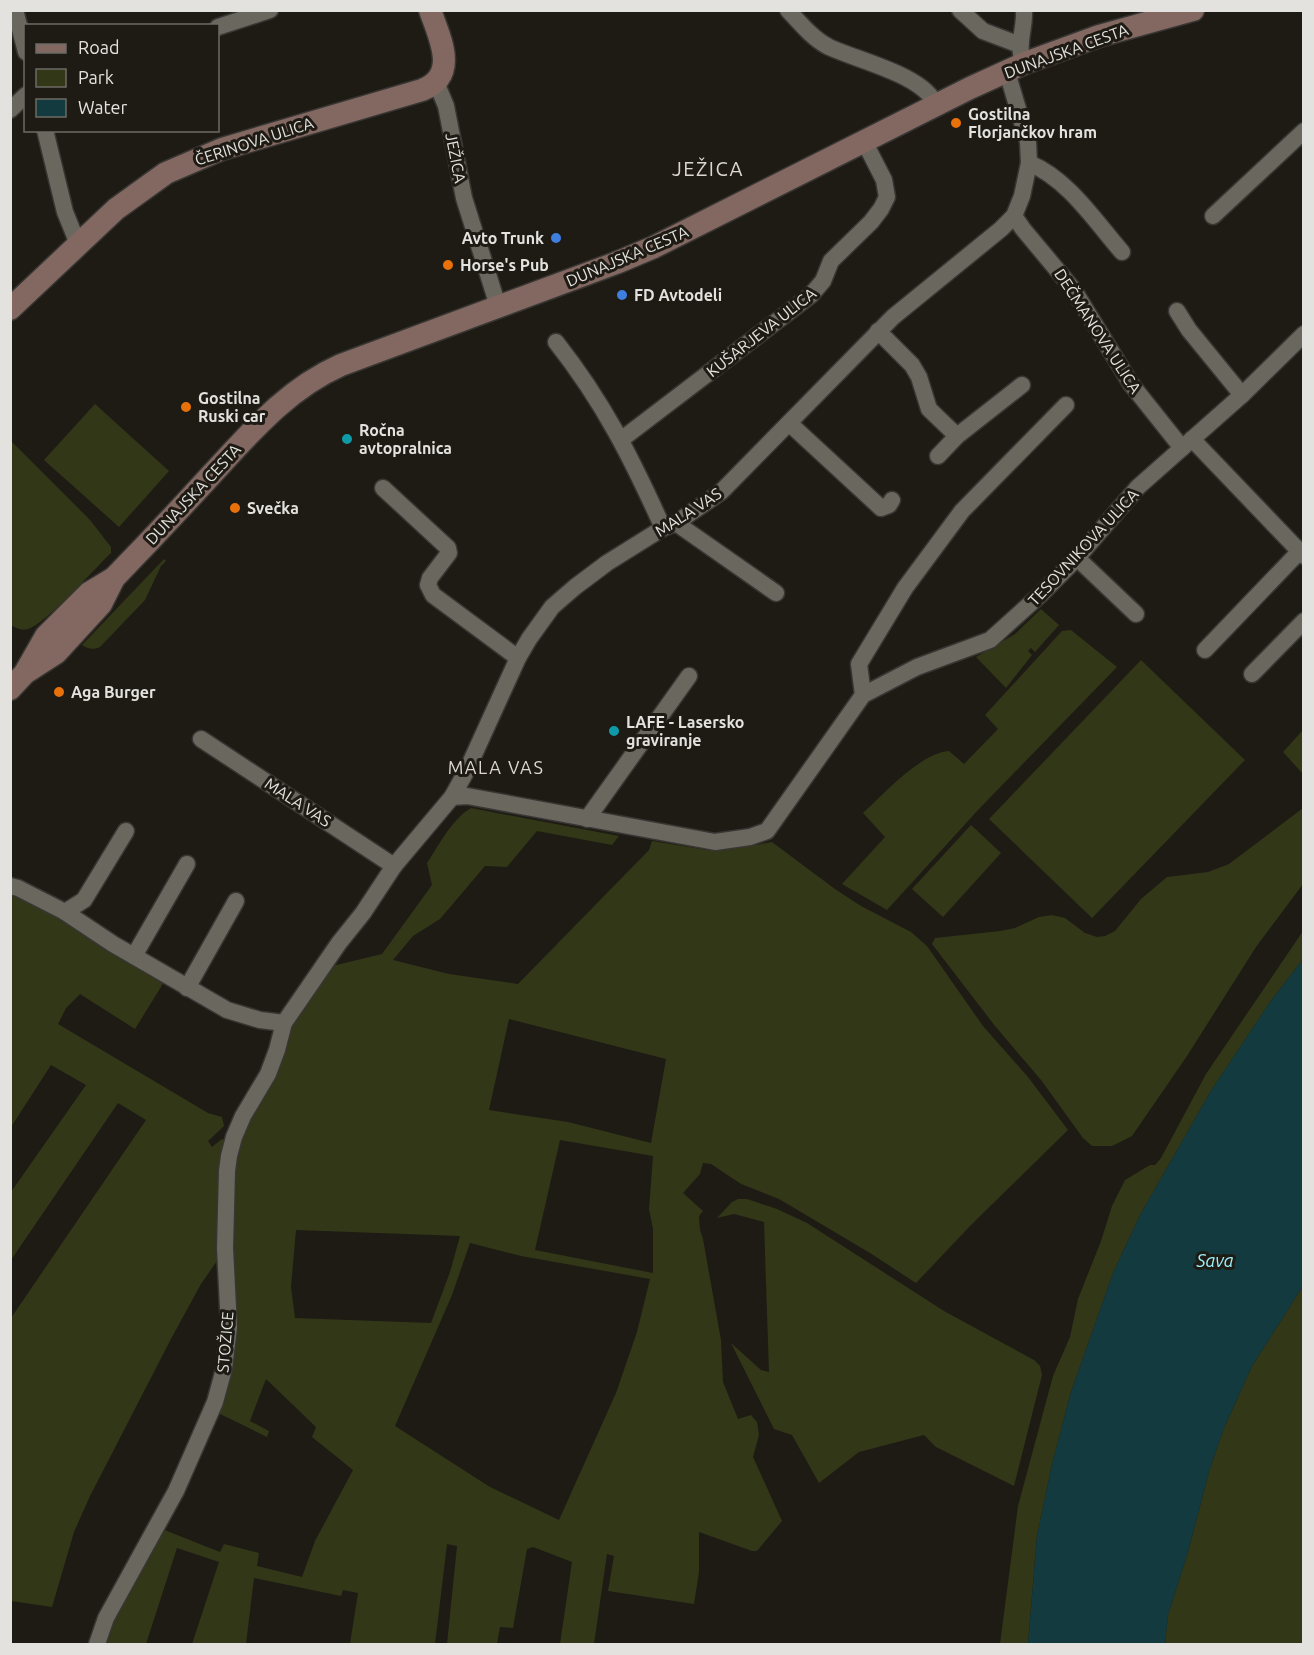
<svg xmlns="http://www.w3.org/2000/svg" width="1314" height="1655" font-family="Ubuntu,sans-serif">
<rect width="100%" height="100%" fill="#1e1b15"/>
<g fill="#323717" fill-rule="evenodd">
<path d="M95,404L169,471L119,527L44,460Z"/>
<path d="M10,440L90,520L111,547V553C95,568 46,624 28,629C22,631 16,628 11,625Z"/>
<path d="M164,559L166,561L161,566L145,600L100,647C94,650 87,649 82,645Z"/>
<path d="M1041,609L1059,625L1035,652L1031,648L1028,651L1032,655L1006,688L976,657L1015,634Z"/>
<path d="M1071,630L1117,667L978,810L887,910L842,884L885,837L863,813C884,794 920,753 949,751L964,764L998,729L985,715L1062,631Z"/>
<path d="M1141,660L1245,760L1092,918L989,819Z"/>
<path d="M1303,730V774L1283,752Z"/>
<path d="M471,808L619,836L612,845L537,831L507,867L485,866L440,919L413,936L393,960L449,974L518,984L649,850L652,841L707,850L744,847L772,842L835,889L861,906L911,932L927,946L983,1026L1028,1077L1068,1130L972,1224L916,1283L870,1253L779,1199L741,1184L711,1164L703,1163L700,1174L683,1193L703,1211L699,1216L700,1230L703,1239L721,1340L723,1382L738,1419L751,1415L757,1422L759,1435L753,1457L782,1521L757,1551H752L699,1532V1572L694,1604L608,1591L614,1556L607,1554L594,1644H560L572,1562L533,1547L527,1549L513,1628L500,1627L497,1644H447L457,1546L447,1544L435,1644H350L358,1593L343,1590L341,1596L254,1578L246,1644H192L219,1562L177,1548L146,1644H104L112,1621L162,1529L220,1552L224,1544L259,1553L257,1566L302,1577L315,1541L353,1470L312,1437L316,1427L266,1379L250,1421L269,1431L267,1437L218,1413L229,1283L235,1154L300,1007L328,967L382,954L432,885L427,863C439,845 452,819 471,808ZM509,1019L666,1059L651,1143L568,1122L489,1110ZM560,1140L653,1156L649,1209L653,1229V1273L535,1250ZM296,1230L460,1236L450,1272L431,1323L295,1318L291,1287ZM470,1243L521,1256L650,1279L637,1332L616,1393L559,1520L490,1487L395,1426L452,1295Z"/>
<path d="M1303,808V884L1256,947L1187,1056L1132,1136L1112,1146H1092L1083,1138L1041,1080L995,1026L932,944L935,938L1000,931L1015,928L1039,917L1052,915L1065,918L1085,933L1097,937L1105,936L1115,931L1141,899L1167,877L1208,872L1229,864Z"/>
<path d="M971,825L1001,853L943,917L912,889Z"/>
<path d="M11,892L32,900L164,982L135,1029L80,994L66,1008L58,1024L208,1113L222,1117L224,1126L208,1141L212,1147L222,1139L226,1141L219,1258L201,1284L172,1337L90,1496L74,1532L52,1607L11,1601V1318L146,1120L118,1103L11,1260V1192L86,1085L51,1065L11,1127Z"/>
<path d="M1303,931V959L1270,1002L1212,1089L1140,1215L1113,1273L1071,1392L1052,1464L1037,1536L1028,1644H1000L1018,1506L1053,1376L1070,1337L1078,1299L1101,1241L1112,1206L1125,1180L1150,1165H1155L1161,1158L1206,1074Z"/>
<path d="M738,1199H747L777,1209L807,1223L944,1311L1034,1360L1040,1366L1042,1375L1014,1486L936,1447L924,1435L859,1452L819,1483L792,1435L774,1429L731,1343L761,1370L769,1372L764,1222L734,1214L717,1218L732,1202Z"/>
<path d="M1303,1286V1644H1165L1168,1615L1188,1552L1210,1468L1224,1428L1252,1366Z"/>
</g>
<path fill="#133a3e" d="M1303,959V1286L1252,1366L1224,1428L1210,1468L1188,1552L1168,1615L1165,1644H1028L1037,1536L1052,1464L1071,1392L1113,1273L1140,1215L1212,1089L1270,1002Z"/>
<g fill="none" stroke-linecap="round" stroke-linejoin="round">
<g stroke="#383633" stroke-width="19">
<g id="street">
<path d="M15,10L26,52"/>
<path d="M788,10C800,23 813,39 829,47C859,61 924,75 936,105"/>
<path d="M960,10L983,31L1020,45"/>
<path d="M218,27L270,10"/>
<path d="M1021,54C1019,39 1025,26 1024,10"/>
<path d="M436,82L446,106L464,198L498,306"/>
<path d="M10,110L26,95"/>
<path d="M45,130L65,212L78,244"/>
<path d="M1029,163C1068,179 1095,221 1122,252"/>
<path d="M1014,216L1023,229L1073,289L1131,384L1182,448"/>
<path d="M1213,216L1304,131"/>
<path d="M1177,311L1189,330L1242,395"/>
<path d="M878,331L912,365L919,377L929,409L957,436"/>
<path d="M556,342C604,403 632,459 663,528"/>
<path d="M789,423L881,508L889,505L892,500"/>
<path d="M622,439L811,295L823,281L831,261L871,222L881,209L887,197L884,180L864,141"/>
<path d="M1192,439L1304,556"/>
<path d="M938,456L957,436L1022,385"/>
<path d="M383,488L448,548L449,553L430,578L428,585L433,595L518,658"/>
<path d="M676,523L776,593"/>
<path d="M1077,558L1136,614"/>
<path d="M1205,650L1299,552"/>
<path d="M1252,674L1304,621"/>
<path d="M863,695L859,664L905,588L962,511L1066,405"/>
<path d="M201,739L394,866"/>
<path d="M452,797L467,796L715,842L750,837L767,831L863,695L917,667L990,640L1040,595L1077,558L1138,487L1242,395L1304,334"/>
<path d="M587,819L689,676"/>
<path d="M10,886L18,888L65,912L113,944L227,1010L260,1020L284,1023"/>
<path d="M65,912L84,900L126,831"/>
<path d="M134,956L187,864"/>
<path d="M187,988L236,901"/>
<path d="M97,1644L106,1618L176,1491L215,1402L224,1369L229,1327L225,1248L227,1171L229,1156L234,1137L243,1116L268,1074L277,1050L284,1023L339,943L363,913L394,866L452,797L467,770L518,658L529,639L552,607L575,587L607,563L663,528L676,523L721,492L893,317L1001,229L1014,216L1022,196L1029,163L1028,142L1007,72"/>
</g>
</g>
<g stroke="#383633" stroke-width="25">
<g id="secondary">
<path d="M10,309L116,209L166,173L222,149L422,90C460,75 439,37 430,10"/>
<path d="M26,671L46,636L89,593L114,578"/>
<path d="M10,689L25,673L56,653L101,604L114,578C147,544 180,509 212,474C251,432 287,389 341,365L616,263L654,247L970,88L1025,63L1099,36L1193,10"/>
</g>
</g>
<use href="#street" stroke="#6a675f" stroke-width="16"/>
<use href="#secondary" stroke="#826861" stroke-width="22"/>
</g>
<g fill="#e8710a" stroke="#1e1b15" stroke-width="2">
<circle cx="956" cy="123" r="6"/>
<circle cx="448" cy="265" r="6"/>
<circle cx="186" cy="407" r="6"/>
<circle cx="235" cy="508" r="6"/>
<circle cx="59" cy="692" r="6"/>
</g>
<g fill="#3f7fe0" stroke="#1e1b15" stroke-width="2">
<circle cx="556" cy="238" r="6"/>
<circle cx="622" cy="295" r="6"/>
</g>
<g fill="#0f9aa8" stroke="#1e1b15" stroke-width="2">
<circle cx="347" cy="439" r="6"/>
<circle cx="614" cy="731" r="6"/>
</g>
<g text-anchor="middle" stroke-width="6" stroke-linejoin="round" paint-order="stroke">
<g font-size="16" fill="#e4e2de" stroke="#1e1b15">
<text transform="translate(1066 51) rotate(-20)" y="6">DUNAJSKA CESTA</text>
<text transform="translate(254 141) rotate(-18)" y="6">ČERINOVA ULICA</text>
<text transform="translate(456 158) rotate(79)" y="6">JEŽICA</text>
<text transform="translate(627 256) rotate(-23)" y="6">DUNAJSKA CESTA</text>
<text transform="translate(1098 331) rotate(57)" y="6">DEČMANOVA ULICA</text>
<text transform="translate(761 332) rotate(-38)" y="6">KUŠARJEVA ULICA</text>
<text transform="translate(193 494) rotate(-47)" y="6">DUNAJSKA CESTA</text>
<text transform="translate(688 512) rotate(-33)" y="6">MALA VAS</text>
<text transform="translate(1083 547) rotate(-47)" y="6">TESOVNIKOVA ULICA</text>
<text transform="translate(298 802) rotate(33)" y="6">MALA VAS</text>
<text transform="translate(225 1342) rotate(-85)" y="6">STOŽICE</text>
</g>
<g font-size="16" font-weight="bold" fill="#e4e2de" stroke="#1e1b15" text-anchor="start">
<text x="968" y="120">Gostilna<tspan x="968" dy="18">Florjančkov hram</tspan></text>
<text x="544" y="244" text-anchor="end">Avto Trunk</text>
<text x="460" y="271">Horse's Pub</text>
<text x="634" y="301">FD Avtodeli</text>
<text x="198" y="404">Gostilna<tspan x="198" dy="18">Ruski car</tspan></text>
<text x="359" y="436">Ročna<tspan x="359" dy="18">avtopralnica</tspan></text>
<text x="247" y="514">Svečka</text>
<text x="71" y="698">Aga Burger</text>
<text x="626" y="728">LAFE - Lasersko<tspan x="626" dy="18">graviranje</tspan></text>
</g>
<g font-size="18" letter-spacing="1.5" fill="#dcd8d0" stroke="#1e1b15">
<text x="496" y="774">MALA VAS</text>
</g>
<g font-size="18" font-style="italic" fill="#9cf0f9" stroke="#1e1b15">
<text x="1215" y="1267">Sava</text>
</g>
<g font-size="20" letter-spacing="1.5" fill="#dcd8d0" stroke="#1e1b15">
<text x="708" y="176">JEŽICA</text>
</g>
</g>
<rect width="1314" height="1655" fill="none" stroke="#e4e2de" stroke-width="24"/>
<rect x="24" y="24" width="195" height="108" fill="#1e1b15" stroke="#6d6b65" stroke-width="1.5"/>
<rect x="36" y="44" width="30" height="9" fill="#826861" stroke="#6d6b65" stroke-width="1.5"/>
<text x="78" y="54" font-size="18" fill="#e4e2de">Road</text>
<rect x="36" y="69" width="30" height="18" fill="#323717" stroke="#6d6b65" stroke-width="1.5"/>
<text x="78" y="84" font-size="18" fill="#e4e2de">Park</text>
<rect x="36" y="99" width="30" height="18" fill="#133a3e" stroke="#6d6b65" stroke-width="1.5"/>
<text x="78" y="114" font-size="18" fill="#e4e2de">Water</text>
</svg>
